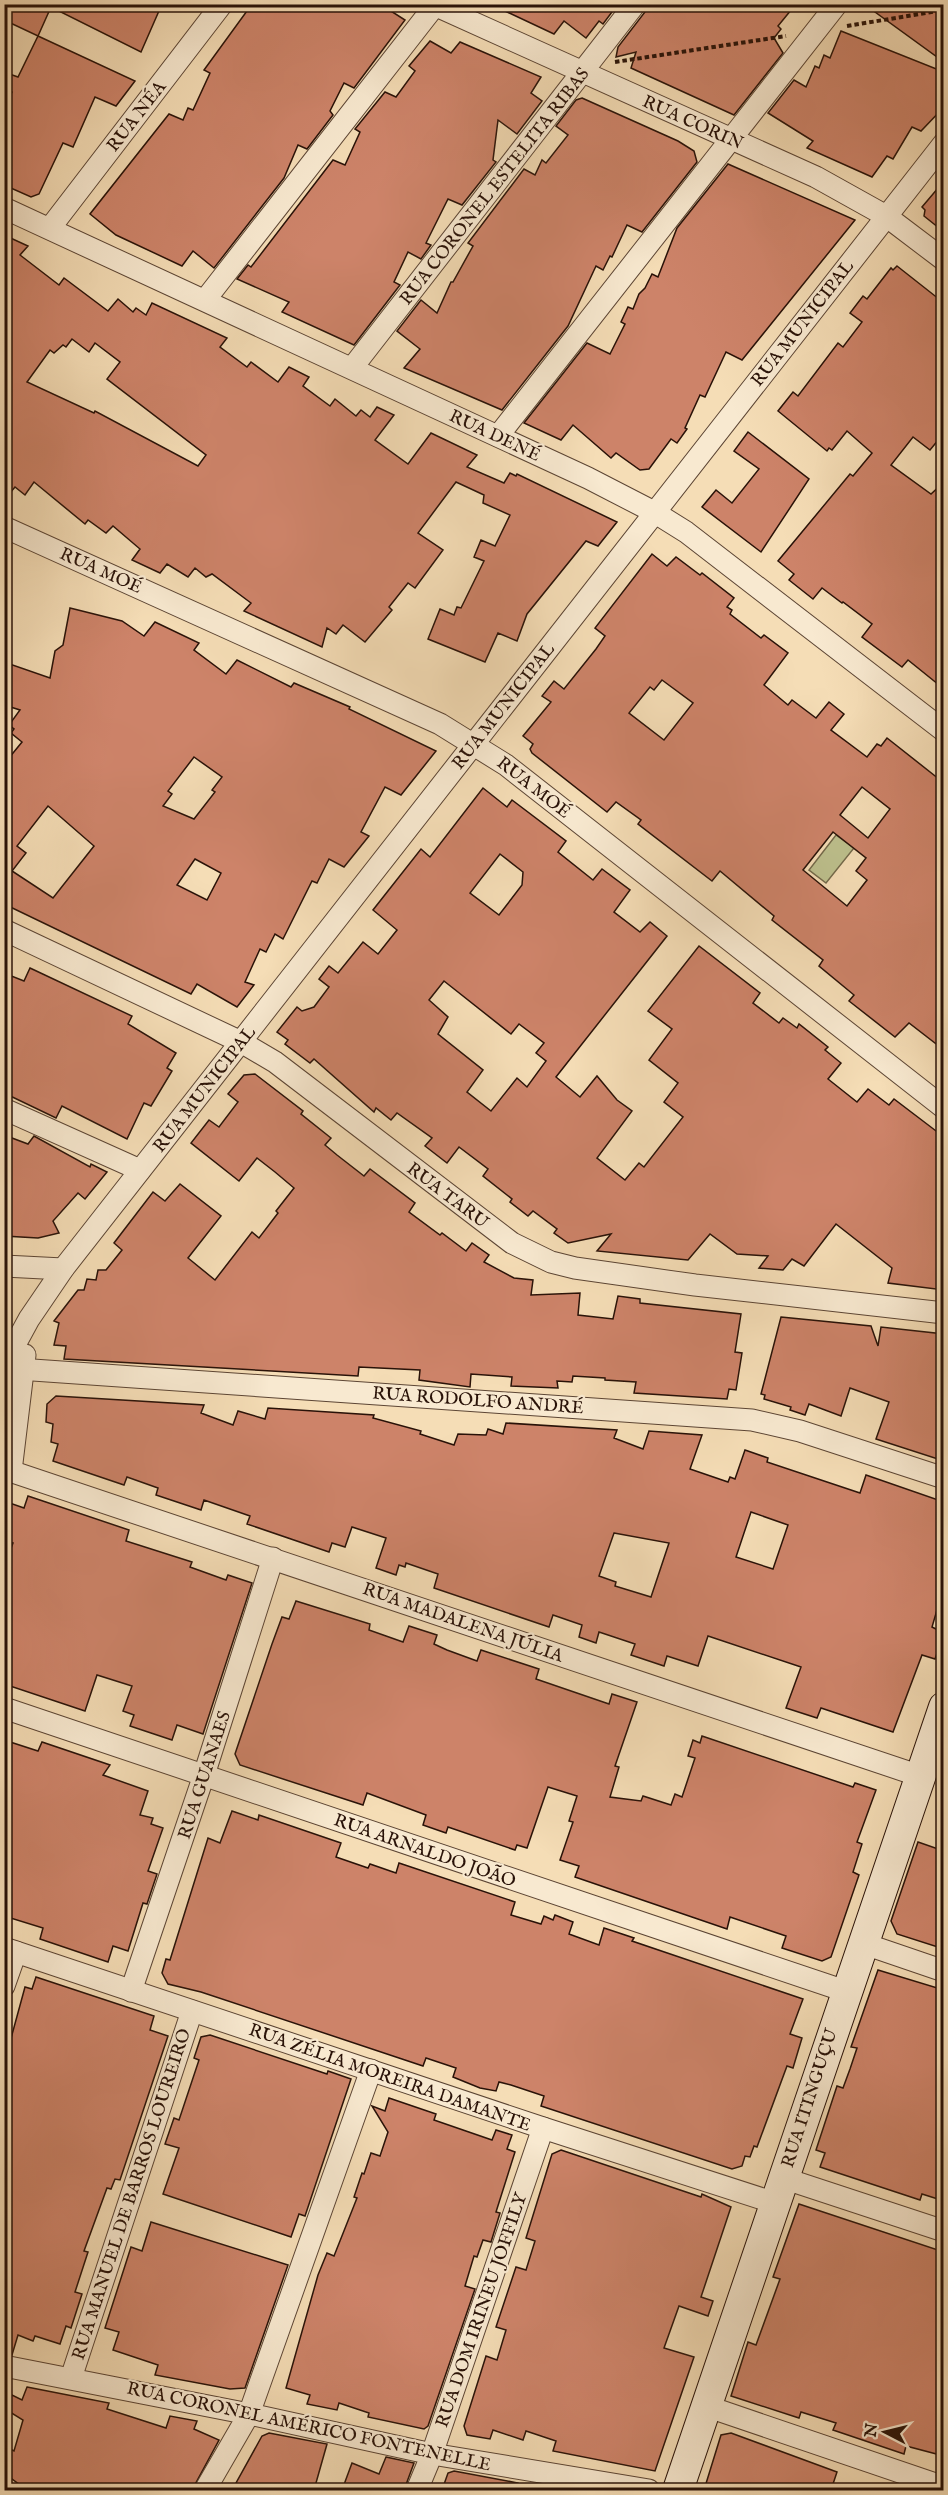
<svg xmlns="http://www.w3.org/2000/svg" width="948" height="2495" font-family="'IM FELL English',serif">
<rect width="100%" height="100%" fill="#f5ddb6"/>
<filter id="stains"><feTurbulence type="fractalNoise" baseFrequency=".00333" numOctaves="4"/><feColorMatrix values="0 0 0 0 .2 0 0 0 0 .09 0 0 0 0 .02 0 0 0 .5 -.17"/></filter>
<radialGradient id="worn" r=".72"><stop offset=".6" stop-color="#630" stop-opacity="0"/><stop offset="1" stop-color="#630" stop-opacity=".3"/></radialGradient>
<path fill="#bdc08d" stroke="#73694a" stroke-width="1.5" d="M836,835L854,848L826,883L809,870Z"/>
<g fill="#cd8369" stroke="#291208" stroke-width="1.5" fill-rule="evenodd">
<path d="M4,4H162L141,52L51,7L38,36L4,20Z"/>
<path d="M252,4H380L405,20L354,88L344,83L330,111L333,115L307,149L298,145L284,178L214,268L193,251L182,266L116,235L90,214L169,114L183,120L188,108L193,110L210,73L204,70Z"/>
<path d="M490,4H618L603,24L599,21L586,38L564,21L554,34Z"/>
<path d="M648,4H796L778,26L781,29L774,38L783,53L734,115L631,68L636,52L616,57L618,47L645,12Z"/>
<path d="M864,4H944V62Z"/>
<path d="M841,31L944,72V107L921,131L912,127L893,159L887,156L872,177L807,148L813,141L768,113L794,80L806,87L815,66L819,68L824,55L830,58Z"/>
<path d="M38,36L135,81L116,106L95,97L73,147L63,143L39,194L31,197L4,185V109L12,92L4,88V72L18,77Z"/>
<path d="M430,41L451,53L460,42L541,77L531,93L542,101L517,134L498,120L493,160L496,162L462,205L448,199L426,243L431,245L421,259L408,252L394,282L400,285L354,345L282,312L289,302L237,279L248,265L251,267L333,160L345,165L360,132L355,129L385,92L396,97L415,71L409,66Z"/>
<path d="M582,98L678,141L694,151L697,162L642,232L627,225L612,257L610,256L603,270L596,266L568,326L502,410L404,368L420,349L397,331L421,300L437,313L451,282H453L473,246L468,243L524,169L535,175L542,160L546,163L568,135L556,126L576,100Z"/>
<path d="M728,164L855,220L742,360L726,352L705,397L700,395L685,428L687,429L677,443L671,439L649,469L640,470L616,453L611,458L573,425L561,440L524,423L587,343L610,354L625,324L621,322L628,307L633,309L639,294L645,288L652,274L658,277L677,228Z"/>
<path d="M944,181V232L924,216L925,210L922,207Z"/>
<path d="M4,235L28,246L20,255L59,285L64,278L108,311L118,299L133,312L136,308L146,315L152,303L227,338L220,347L247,367L251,362L278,382L289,367L309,377L303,386L330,406L335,399L356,416L361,410L370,417L377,407L394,415L375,440L408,464L431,433L477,455L467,467L504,483L510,473L516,476L517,474L617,522L598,546L586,541L527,614L517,641L498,633L485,662L428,639L440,609L454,615L457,607L461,608L484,561L474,557L481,540L495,546L510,515L483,503L484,495L456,482L418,533L443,550L415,588L408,583L389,607L392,610L365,642L343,625L336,634L327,628L322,647L244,611L251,603L212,574L206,577L195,568L188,577L167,564L160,573L132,560L140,549L113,526L106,533L88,520L85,524L34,482L25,495L15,487L4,500ZM72,339L89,352L95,343L120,362L107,379L206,455L198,466L95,411L94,413L27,382L50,350L54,353L63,345L66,347Z"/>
<path d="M897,266L944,303V433L930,450L913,437L891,465L931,494L944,482V689L908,660L902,667L862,637L872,624L843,602L842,603L822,588L813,599L789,580L794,574L778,561L850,474L853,476L872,453L847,431L832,450L829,448L827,451L778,411L793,392L798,396L838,343L843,347L862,322L850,313L863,296L867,299L891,268L893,270Z"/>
<path d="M748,432L809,479L761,552L702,507L716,490L732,503L759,469L734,451Z"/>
<path d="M652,554L667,566L676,557L700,575L702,573L734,598L727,607L732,610L730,614L761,638L764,635L788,653L764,685L788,705L792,700L816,718L829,702L844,714L831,730L867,757L877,744L881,746L887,738L944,783V1050L909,1023L895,1037L849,1001L854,995L819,966L823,960L772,920L774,916L720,871L712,881L638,824L641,820L616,802L607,812L532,753L530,749L533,744L523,736L551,702L542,696L554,681L564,689L596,649L605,636L595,628ZM662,680L693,703L664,740L629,713L650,687L654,690ZM862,787L890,809L868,838L840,815ZM833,832L866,858L856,871L867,880L847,906L803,870Z"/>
<path d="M70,608L122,621L144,636L155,622L199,643L194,650L226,674L237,660L291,687L294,683L350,707L349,709L436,751L401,795L385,787L361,832L369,836L344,867L329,859L317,883L312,881L283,939L275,934L266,952L260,949L245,982L254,985L237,1007L197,984L191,994L4,904V764L22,742L11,733L14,729L9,725L20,710L4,705V662L50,678L55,651L63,645ZM194,757L222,777L212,790L215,792L194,819L163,806L172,794L168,791ZM48,806L94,846L53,898L12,871L26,853L17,846ZM195,859L221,873L207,900L177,885Z"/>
<path d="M483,788L507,807L512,800L566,841L558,852L593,880L602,869L630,890L614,912L640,932L650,922L667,936L556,1077L580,1097L597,1076L617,1100L632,1111L597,1158L625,1180L639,1163L644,1167L683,1117L664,1102L678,1083L649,1060L672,1029L648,1011L699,946L760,993L753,1003L779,1023L783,1018L797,1028L799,1024L828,1047L825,1050L841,1063L828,1079L857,1102L868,1089L889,1105L894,1099L944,1137V1290L888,1283L892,1268L836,1224L804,1266L792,1259L783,1270L759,1268L768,1256L737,1254L710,1234L688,1260L597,1251L611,1234L568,1243L554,1233L557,1229L533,1211L528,1216L510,1202L512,1199L483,1176L488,1169L459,1147L447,1163L425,1146L432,1138L397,1113L391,1120L376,1108L374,1112L314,1059L310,1063L285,1044L288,1040L277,1032L297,1007L302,1011L314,1007L329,987L319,979L329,966L338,973L363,942L378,954L397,930L373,910L421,849L430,857ZM500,854L523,872L522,885L499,915L470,893ZM444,981L511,1034L519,1024L544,1043L536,1053L546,1061L527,1087L517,1078L491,1111L467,1092L483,1070L438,1034L448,1017L429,1000Z"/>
<path d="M30,968L132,1016L128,1024L176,1053L167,1068L172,1071L151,1106L144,1103L127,1139L62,1106L56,1118L4,1093V973L24,981Z"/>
<path d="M255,1074L303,1111L301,1114L331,1138L325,1145L337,1155L364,1176L370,1169L415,1203L409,1212L440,1235L442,1233L466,1251L472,1243L489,1255L484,1262L514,1278L533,1280L531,1295L580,1293L578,1315L613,1319L618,1296L640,1299V1303L741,1314L735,1352L742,1353L736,1390L729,1389L727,1399L634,1393L636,1382L605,1380V1378L573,1376L572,1382L557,1381L558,1388L511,1386L512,1377L471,1374L470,1387L419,1380L420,1370L359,1367L358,1376L64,1359L66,1346L54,1345L59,1323L54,1321L78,1290H84L87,1279L96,1280L98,1270H106L122,1250L114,1243L153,1192L165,1201L180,1184L221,1216L188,1258L215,1280L252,1232L259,1238L278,1213L276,1211L294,1188L275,1172L257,1158L239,1181L191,1143L209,1120L219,1127L238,1102L228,1094L244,1075Z"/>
<path d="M4,1135L28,1144L34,1136L90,1167L91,1164L107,1172L85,1199L78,1193L53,1221L59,1233L38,1238L4,1236Z"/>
<path d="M781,1317L871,1326L878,1346L881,1327L944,1334V1461L876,1439L889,1402L850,1388L841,1416L809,1404L805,1415L790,1410L791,1407L764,1399L765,1395L761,1394Z"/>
<path d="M56,1396L204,1405L201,1413L233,1425L238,1411L265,1419L268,1408L374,1415L373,1418L421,1431L420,1434L454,1445L458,1434L486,1435L488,1429L503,1434L506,1423L617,1430L614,1438L643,1449L649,1431L702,1435L690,1469L728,1482L730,1477L735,1479L745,1450L768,1458L767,1462L860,1493L866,1475L944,1502V1586L932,1627L944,1633L935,1659L922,1655L893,1732L821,1708L817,1718L786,1708L801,1667L708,1636L698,1666L667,1656L664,1666L631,1655L635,1644L599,1632L596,1643L579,1637L582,1625L553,1615L549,1627L434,1588L438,1574L406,1563L405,1567L399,1565L396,1575L376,1568L386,1538L352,1527L345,1547L332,1543L329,1552L247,1524L250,1516L204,1500L201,1510L156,1495L158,1488L127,1477L124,1485L53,1461L58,1444L51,1442L53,1424L46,1422L47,1404ZM751,1512L788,1525L773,1569L736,1557ZM614,1533L669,1543L651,1597L615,1586L616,1582L599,1576Z"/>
<path d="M28,1496L129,1530L126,1541L192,1562L190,1567L226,1580L228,1575L252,1583L203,1734L177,1725L172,1740L130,1726L134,1715L123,1711L132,1686L97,1675L85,1711L4,1684V1567L13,1543L4,1540V1501L24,1508Z"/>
<path d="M296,1601L370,1624L369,1630L403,1642L409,1626L437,1635L434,1644L447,1650L477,1661L481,1650L539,1669L536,1679L609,1704L612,1694L637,1702L615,1766L619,1767L610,1797L641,1801L643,1796L671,1805L675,1794L682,1797L695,1758L688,1756L693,1740L700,1743L702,1736L853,1787L855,1783L876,1790L857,1842L862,1844L853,1872L859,1875L831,1957L822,1961L782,1948L786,1936L730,1917L727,1929L575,1877L579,1866L560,1860L573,1822L569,1821L577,1796L548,1787L527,1848L517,1845L515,1850L448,1827L446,1833L423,1825L426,1815L367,1793L363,1805L240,1765L235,1754L272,1644L282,1617L289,1619Z"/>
<path d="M4,1740L38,1751L42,1742L110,1765L103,1775L148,1791L140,1815L153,1818L151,1824L163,1828L148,1871L157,1874L147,1904L143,1903L128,1951L113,1946L108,1962L40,1939L43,1928L4,1916Z"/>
<path d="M232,1811L258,1820L259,1815L341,1843L336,1857L368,1868L370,1864L396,1873L399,1863L515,1902L511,1915L541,1924L544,1916L553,1920L555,1915L573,1922L569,1934L599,1945L604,1928L634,1938L632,1941L803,1999L790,2034L802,2038L793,2068L787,2066L757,2147L754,2146L750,2157L745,2156L742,2166L732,2169L541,2106L544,2096L511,2085L499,2082L496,2091L480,2088L453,2077L456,2068L426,2058L423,2066L201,1992L168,1984L162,1973L166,1959L170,1960L208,1838L220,1843Z"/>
<path d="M918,1842L944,1851V1949L897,1934L891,1921Z"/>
<path d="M878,1970L944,1990V2201L922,2194L920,2200L820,2167L825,2153L816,2150L837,2086L843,2088L850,2069L857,2048L851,2047Z"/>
<path d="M36,1977L154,2016L150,2030L168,2036L120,2180L115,2179L111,2189L107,2188L84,2251L88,2252L75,2292L82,2294L71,2328L66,2326L60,2344L35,2336L33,2341L18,2335L12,2355L4,2354V2040L10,2042L25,1987L32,1989Z"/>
<path d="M210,2035L327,2074L328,2071L351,2079L305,2216L299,2214L291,2237L163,2194L179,2148L165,2144L174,2118L179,2120L199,2060L194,2058L201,2037Z"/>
<path d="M389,2098L436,2114L434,2120L492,2140L496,2130L512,2135L507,2149L515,2152L496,2212L500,2213L491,2242L483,2240L477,2257L474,2256L465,2286L475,2289L428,2426L424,2429L368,2417L369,2413L339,2403L337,2410L307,2404L310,2395L286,2388L318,2275L327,2253L334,2256L357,2198L354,2197L362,2173L364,2174L371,2153L380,2156L388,2132L372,2106L385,2111Z"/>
<path d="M561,2150L701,2197L702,2194L731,2207L701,2297L713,2301L708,2316L679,2306L664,2348L694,2357L655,2471L553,2451L556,2441L526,2431L523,2440L493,2430L490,2439L467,2435L464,2426L486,2356L497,2360L506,2330L496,2327L516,2267L526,2270L535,2241L526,2238L552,2154Z"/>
<path d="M799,2204L944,2252V2456L906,2446L904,2454L833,2430L836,2423L801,2412L799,2418L731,2396L748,2342L756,2345L780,2279L773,2277Z"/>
<path d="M151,2222L288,2265L245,2388L230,2389L155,2375L158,2365L113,2350L119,2332L105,2328L131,2247L142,2251Z"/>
<path d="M27,2387L109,2403L107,2409L166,2428L170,2416L197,2421L194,2429L219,2440L192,2490H27L4,2473V2446L14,2451L23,2420L5,2409L12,2395L22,2400Z"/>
<path d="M269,2433L327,2444L314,2490H248L236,2483L262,2436Z"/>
<path d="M731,2433L837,2472L831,2490H704L721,2435Z"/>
<path d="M386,2457L414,2463L404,2490H342L352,2463L379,2474Z"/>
<path d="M454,2471L518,2483L517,2490H442L448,2473Z"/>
</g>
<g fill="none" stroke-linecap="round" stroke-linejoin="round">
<g stroke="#5c4534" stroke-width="23">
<g id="minor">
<path d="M432,4L816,177L886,216L944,260"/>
<path d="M4,208L588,478L654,512L686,532L944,731"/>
<path d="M50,228L222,4"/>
<path d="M205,300L436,4"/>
<path d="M352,368L635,4"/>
<path d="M498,436L837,4"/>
<path d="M4,527L440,724L506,765L944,1108"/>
<path d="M4,930L241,1042L275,1062L512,1243L551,1262L575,1268L695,1285L944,1313"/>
<path d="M4,1109L140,1170"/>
<path d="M4,1266L63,1269"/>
<path d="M4,1365L29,1319L63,1269L944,143"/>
<path d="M4,1368L752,1420L800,1431L944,1478"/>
<path d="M4,1469L920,1776"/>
<path d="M11,1471L25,1355"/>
<path d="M4,1708L845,1991"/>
<path d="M862,1943L944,1971"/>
<path d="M4,1948L543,2128L775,2203"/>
<path d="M4,1986L16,1952"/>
<path d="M131,1991L204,1775L273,1558"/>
<path d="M783,2178L944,2231"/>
<path d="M4,2366L249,2414L432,2454L649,2490"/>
<path d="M71,2378L192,2011"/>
<path d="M706,2406L944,2487"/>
<path d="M205,2490L249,2414L371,2070"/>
<path d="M417,2490L432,2454L543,2128"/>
</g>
</g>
<g stroke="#291208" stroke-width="32">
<path id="secondary" d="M678,2490L944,1707"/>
</g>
<g stroke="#291208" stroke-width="4" stroke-dasharray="4.5 3" stroke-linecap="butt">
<path d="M847,26L944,10"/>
<path d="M615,62L786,36"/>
</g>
<use href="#minor" stroke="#f8e9d0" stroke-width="21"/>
<use href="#secondary" stroke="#f8e9d0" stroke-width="30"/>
</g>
<g text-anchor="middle" stroke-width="4.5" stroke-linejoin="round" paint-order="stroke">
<g font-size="18" fill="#291208" stroke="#f8e9d0">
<text transform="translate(136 116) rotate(-52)" y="6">RUA NÉA</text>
<text transform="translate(693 122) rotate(24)" y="6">RUA CORIN</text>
<text transform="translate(494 186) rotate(-52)" y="6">RUA CORONEL ESTELITA RIBAS</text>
<text transform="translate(802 323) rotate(-52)" y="6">RUA MUNICIPAL</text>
<text transform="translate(495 435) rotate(25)" y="6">RUA DENÉ</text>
<text transform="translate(101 570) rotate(24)" y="6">RUA MOÉ</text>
<text transform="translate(503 706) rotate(-52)" y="6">RUA MUNICIPAL</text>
<text transform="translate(534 787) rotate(38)" y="6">RUA MOÉ</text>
<text transform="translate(204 1089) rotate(-52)" y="6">RUA MUNICIPAL</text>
<text transform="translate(448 1195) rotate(37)" y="6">RUA TARU</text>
<text transform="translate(478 1400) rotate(4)" y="6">RUA RODOLFO ANDRÉ</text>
<text transform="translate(463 1622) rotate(19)" y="6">RUA MADALENA JÚLIA</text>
<text transform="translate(204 1775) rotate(-72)" y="6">RUA GUANAES</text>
<text transform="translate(425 1850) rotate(19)" y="6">RUA ARNALDO JOÃO</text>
<text transform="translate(390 2077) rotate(19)" y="6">RUA ZÉLIA MOREIRA DAMANTE</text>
<text transform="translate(809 2098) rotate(-72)" y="6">RUA ITINGUÇU</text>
<text transform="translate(131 2194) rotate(-72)" y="6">RUA MANUEL DE BARROS LOUREIRO</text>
<text transform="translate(481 2310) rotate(-71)" y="6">RUA DOM IRINEU JOFFILY</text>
<text transform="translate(309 2426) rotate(12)" y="6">RUA CORONEL AMÉRICO FONTENELLE</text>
</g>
</g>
<rect width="948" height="2495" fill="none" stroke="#f5ddb6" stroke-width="24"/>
<rect x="6" y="6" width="936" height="2483" fill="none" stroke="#291208" stroke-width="3"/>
<rect x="12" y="12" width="924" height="2471" fill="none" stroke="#291208" stroke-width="1.5"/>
<g transform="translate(885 2432) rotate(277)" stroke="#f8e9d0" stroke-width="4.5" paint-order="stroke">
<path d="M0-4.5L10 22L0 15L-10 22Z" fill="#291208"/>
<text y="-9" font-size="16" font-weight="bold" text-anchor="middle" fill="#291208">N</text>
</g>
<rect width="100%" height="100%" filter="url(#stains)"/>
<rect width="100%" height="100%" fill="url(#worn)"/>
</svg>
